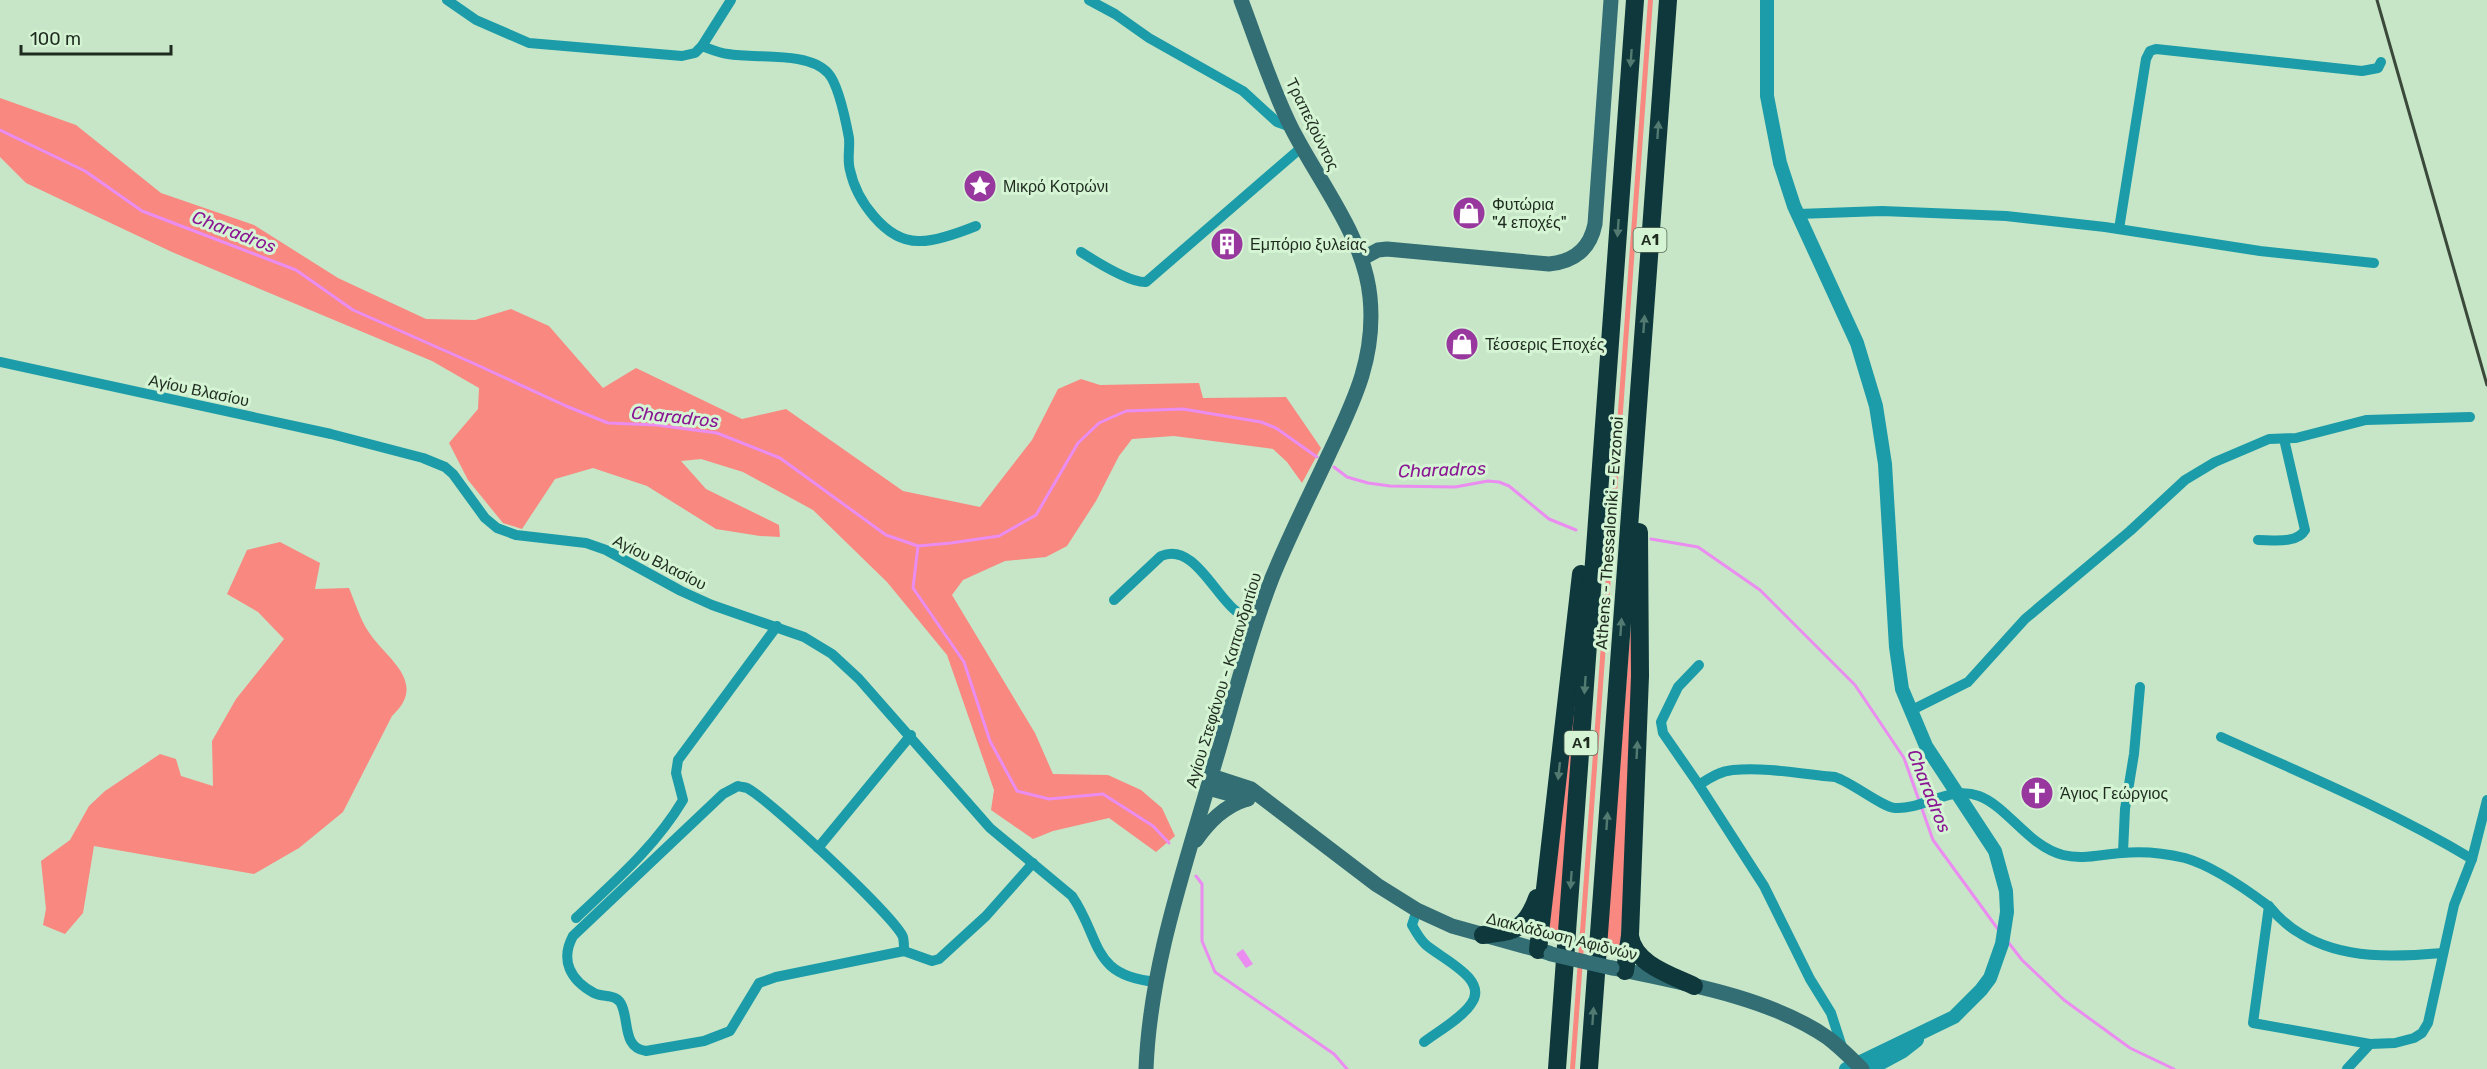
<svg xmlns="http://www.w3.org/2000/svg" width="2487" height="1069" font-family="Rubik,sans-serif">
<rect width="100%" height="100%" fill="#c7e6c7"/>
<g fill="#f88880">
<path d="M1648,0H1653L1575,1069H1570Z"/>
<path d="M0,98L76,125L161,193L254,225L338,278L426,319L475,320L511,309L549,326L603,388L636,368L742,419L786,409L903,491L980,507L1032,440L1058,389L1081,379L1100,385L1199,383L1203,398L1286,397L1321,448L1302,483L1287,462L1273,449L1174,436L1132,439L1119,456L1096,501L1067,546L1046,557L1005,561L963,580L952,595L1035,733L1053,774L1108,775L1141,790L1162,808L1175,836L1156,852L1109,818L1053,831L1033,839L991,810L994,790L947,655L887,582L813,510L743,472L701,459L681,461L706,489L779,525L780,537L760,536L716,529L647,486L593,468L555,479L522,529L503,523L468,480L449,443L478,409L479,388L432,361L172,252L26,183L0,157Z"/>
<path d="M280,542L320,563L315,589L349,588C355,602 360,619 368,631C386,659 429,682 392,716L343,812L299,848L254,874L94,846L83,913L65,934L43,925L46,909L41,861L70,840L89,806L105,791L160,754L176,759L181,776L213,786L212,741L236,699L284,639L258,612L227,594L247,550Z"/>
<path d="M1635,573V715L1620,949L1617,957L1605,955Z"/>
<path d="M1587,582L1562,943L1548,940Z"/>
</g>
<path fill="#ea8cf0" d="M1243,949L1253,964L1246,968L1236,954Z"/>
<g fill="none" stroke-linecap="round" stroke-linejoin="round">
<g stroke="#ea8cf0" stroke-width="3">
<path d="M0,130L85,171L142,211L296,270L353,310L475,364L566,406L608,423L657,425L717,433L780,458L886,535L918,546L951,543L999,536L1036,515L1078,443L1099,423L1126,411L1183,409L1261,422L1276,428L1317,457"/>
<path d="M1334,467L1347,477L1368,483L1390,486L1455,487L1488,481L1499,482L1509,486L1549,519L1576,530"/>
<path d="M1651,539L1698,547L1760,590L1855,685L1904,758L1933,840L2000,932"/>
<path d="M918,546L913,588L964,662L990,741L1017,791L1049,799L1103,794L1153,826L1169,843"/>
<path d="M1196,876L1202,884V941L1215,972L1334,1054L1347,1069"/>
<path d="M2008,942L2022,960L2064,1000L2130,1048L2174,1069"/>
</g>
<g stroke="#1c9ca8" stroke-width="10">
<path d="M447,0L476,20L529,43L682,56L695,53L702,46L731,0"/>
<path d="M1089,0L1115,14L1149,38L1243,91L1277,122L1291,127"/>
<path d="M702,46C710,49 719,53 728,54C756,59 808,51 828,73C839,85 846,122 849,138C850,149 847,160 850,170C856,199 885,241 918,241C934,242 961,232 976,226"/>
<path d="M1798,214L1882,211L2006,216L2105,227L2260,251L2374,263"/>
<path d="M2119,229L2146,59L2150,51L2156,49L2362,71L2378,68L2381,62"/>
<path d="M1081,252C1095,261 1130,283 1146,282L1302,147"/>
<path d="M0,362L331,434L423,458L445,467L453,474L485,518L497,528L516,535L586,543L606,550L681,591L712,605L804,637L832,654L859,679L990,828L1072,896C1102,940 1090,976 1157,982"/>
<path d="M2258,540C2273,540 2297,544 2305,530L2284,439"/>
<path d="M1114,600L1161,556C1193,542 1214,594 1236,611C1242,616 1250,619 1257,622"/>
<path d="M1910,711L1968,682L2025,619L2130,531L2185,480L2215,462L2269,439L2296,438L2366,420L2470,417"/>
<path d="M2221,737C2306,775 2392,811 2472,859"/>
<path d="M1699,785L1663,733L1661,722L1678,687L1699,665"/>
<path d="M818,848L911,735"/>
<path d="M2123,852L2125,809L2134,754L2140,687"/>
<path d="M2269,906L2253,1023L2370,1044"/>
<path d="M1417,910L1412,925C1416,932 1419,938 1425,944C1440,958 1490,979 1471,1004C1462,1018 1437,1032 1424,1042"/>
<path d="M576,918C615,881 655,847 683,800L676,773L678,760L777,626"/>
<path d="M904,951C904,946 904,941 903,937C895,917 769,799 747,788C744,787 741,787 738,786L723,794L573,936C560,960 570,980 594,993C604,998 617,993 622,1006C629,1022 623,1048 646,1051L704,1041L730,1031L759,983L776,977L904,951L932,961L939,959L986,916L1033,863"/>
<path d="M1843,1050L1831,1013L1810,979L1764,886L1699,785C1709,778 1720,771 1733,770C1766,767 1802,774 1835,777C1853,783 1882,807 1895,808C1923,810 1949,785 1979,796C2008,807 2028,846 2063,855C2083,860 2102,854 2122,853C2143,851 2164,853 2185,858C2213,866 2243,887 2267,905C2272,908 2275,914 2280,918C2286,924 2294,930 2301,934C2343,960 2396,957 2443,953"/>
<path d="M2347,1069L2370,1044L2395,1043L2414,1038L2422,1033L2428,1023L2454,905L2472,859L2487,800"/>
</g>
<g stroke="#1c9ca8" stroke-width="14">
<path d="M1767,0V96L1780,163L1794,206L1857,343L1876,406L1885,464L1896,647L1902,689L1926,746L1995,851L2006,891L2007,912L2002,944L1990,978L1981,990L1954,1017L1846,1069"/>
<path d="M1870,1069L1903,1051L1917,1040"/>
</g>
<g stroke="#326e74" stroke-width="15">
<path d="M1363,258L1378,250L1387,249L1549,264C1574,262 1590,249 1595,224L1611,0"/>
<path d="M1211,776L1251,789L1377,885L1417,910L1452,926L1549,953"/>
<path d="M1208,788L1248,799"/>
<path d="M1196,840C1209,822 1224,806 1247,799"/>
<path d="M1613,968C1680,982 1772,998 1828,1038C1840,1047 1851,1058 1862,1069"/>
<path d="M1146,1069C1150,966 1185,867 1213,769C1232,706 1248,640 1272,578C1289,536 1310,495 1329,454C1354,401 1376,357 1370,297C1364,236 1318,181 1291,127C1271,87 1257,42 1241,0"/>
</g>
<g stroke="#0e383c" stroke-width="18">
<path d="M1483,935C1514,931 1525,931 1537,898"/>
<path d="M1630,936C1634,964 1671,975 1694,986"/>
<path d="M1538,950L1581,574"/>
<path d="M1625,971L1630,935L1640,676L1639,532"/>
<path d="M1557,1069L1635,0"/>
<path d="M1589,1069L1668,0"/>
</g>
<path stroke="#3a493a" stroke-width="3" d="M2377,0L2487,385"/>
<path stroke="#326e74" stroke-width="15" d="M1551,954L1612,968"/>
</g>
<defs><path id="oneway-solid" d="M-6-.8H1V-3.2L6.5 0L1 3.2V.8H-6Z" transform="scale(1.5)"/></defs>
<g fill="#537a71">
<use href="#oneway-solid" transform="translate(1631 58) rotate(94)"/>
<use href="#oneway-solid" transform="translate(1658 130) rotate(-86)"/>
<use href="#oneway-solid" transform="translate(1618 228) rotate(94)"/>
<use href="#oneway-solid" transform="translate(1644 324) rotate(-86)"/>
<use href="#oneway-solid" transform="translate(1621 627) rotate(-86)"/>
<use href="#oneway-solid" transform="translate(1585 685) rotate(94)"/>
<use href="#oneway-solid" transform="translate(1637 750) rotate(-87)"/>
<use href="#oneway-solid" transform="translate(1559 771) rotate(96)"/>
<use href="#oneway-solid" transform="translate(1607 821) rotate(-86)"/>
<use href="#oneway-solid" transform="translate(1571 880) rotate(94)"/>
<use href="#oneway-solid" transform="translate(1593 1016) rotate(-86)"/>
</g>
<defs>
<g id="sight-disc" transform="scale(1.725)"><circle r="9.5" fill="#98389f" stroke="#d4f4d4"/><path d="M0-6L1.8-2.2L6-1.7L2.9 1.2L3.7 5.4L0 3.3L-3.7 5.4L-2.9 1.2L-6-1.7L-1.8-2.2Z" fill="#fff"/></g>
<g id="shop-disc" transform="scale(1.725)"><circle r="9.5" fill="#98389f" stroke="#d4f4d4"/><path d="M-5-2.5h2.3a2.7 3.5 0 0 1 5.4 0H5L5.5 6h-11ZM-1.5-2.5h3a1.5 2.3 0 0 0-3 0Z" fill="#fff"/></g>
<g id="building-disc" transform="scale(1.725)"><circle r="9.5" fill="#98389f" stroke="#d4f4d4"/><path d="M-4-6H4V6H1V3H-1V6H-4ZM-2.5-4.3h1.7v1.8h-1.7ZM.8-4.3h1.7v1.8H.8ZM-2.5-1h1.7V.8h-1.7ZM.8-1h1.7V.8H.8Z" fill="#fff"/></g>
<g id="church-disc" transform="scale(1.725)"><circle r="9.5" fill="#98389f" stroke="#d4f4d4"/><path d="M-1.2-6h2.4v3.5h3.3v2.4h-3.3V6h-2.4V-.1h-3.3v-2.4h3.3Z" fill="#fff"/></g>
</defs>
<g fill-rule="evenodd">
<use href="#sight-disc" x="980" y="186"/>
<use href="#shop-disc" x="1469" y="213"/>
<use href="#building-disc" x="1227" y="244"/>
<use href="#shop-disc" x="1462" y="344"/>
<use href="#church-disc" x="2037" y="793"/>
</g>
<g text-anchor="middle" stroke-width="6" stroke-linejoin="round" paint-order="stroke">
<g fill="#d4f4d4" stroke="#556755" stroke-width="1.5">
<rect x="1633.5" y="228" width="33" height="24" rx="4.5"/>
<rect x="1564.5" y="731" width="33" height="24" rx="4.5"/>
</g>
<g font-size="15" font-weight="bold" fill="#1f2b1f">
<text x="1650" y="245">Α1</text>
<text x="1581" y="748">Α1</text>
</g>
<g font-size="16" fill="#1f2b1f" stroke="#d4f4d4">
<text transform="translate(1313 124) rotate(64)" y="6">Τραπεζούντος</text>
<text transform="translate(199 390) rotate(12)" y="6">Αγίου Βλασίου</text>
<text transform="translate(1609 533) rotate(-86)" y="6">Athens - Thessaloniki - Evzonoi</text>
<text transform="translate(660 562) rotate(27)" y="6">Αγίου Βλασίου</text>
<text transform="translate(1223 680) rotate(-73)" y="6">Αγίου Στεφάνου - Καπανδριτίου</text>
<text transform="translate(1562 936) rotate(14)" y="6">Διακλάδωση Αφιδνών</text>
</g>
<g font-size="16" fill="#1f2b1f" stroke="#d4f4d4" text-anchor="start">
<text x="1003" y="192">Μικρό Κοτρώνι</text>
<text x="1492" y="210">Φυτώρια<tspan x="1492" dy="18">"4 εποχές"</tspan></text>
<text x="1250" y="250">Εμπόριο ξυλείας</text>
<text x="1485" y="350">Τέσσερις Εποχές</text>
<text x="2060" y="799">Άγιος Γεώργιος</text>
</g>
<g font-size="18" font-style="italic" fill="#8a1693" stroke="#d4f4d4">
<text transform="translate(234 232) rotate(21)" y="6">Charadros</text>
<text transform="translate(675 417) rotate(6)" y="6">Charadros</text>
<text transform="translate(1442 470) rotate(-2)" y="6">Charadros</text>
<text transform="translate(1929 791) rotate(68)" y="6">Charadros</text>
</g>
</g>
<path d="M21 45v9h150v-9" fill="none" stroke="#1f2b1f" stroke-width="3"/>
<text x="30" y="45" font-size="18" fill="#1f2b1f" stroke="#d4f4d4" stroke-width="4.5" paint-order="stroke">100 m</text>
</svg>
